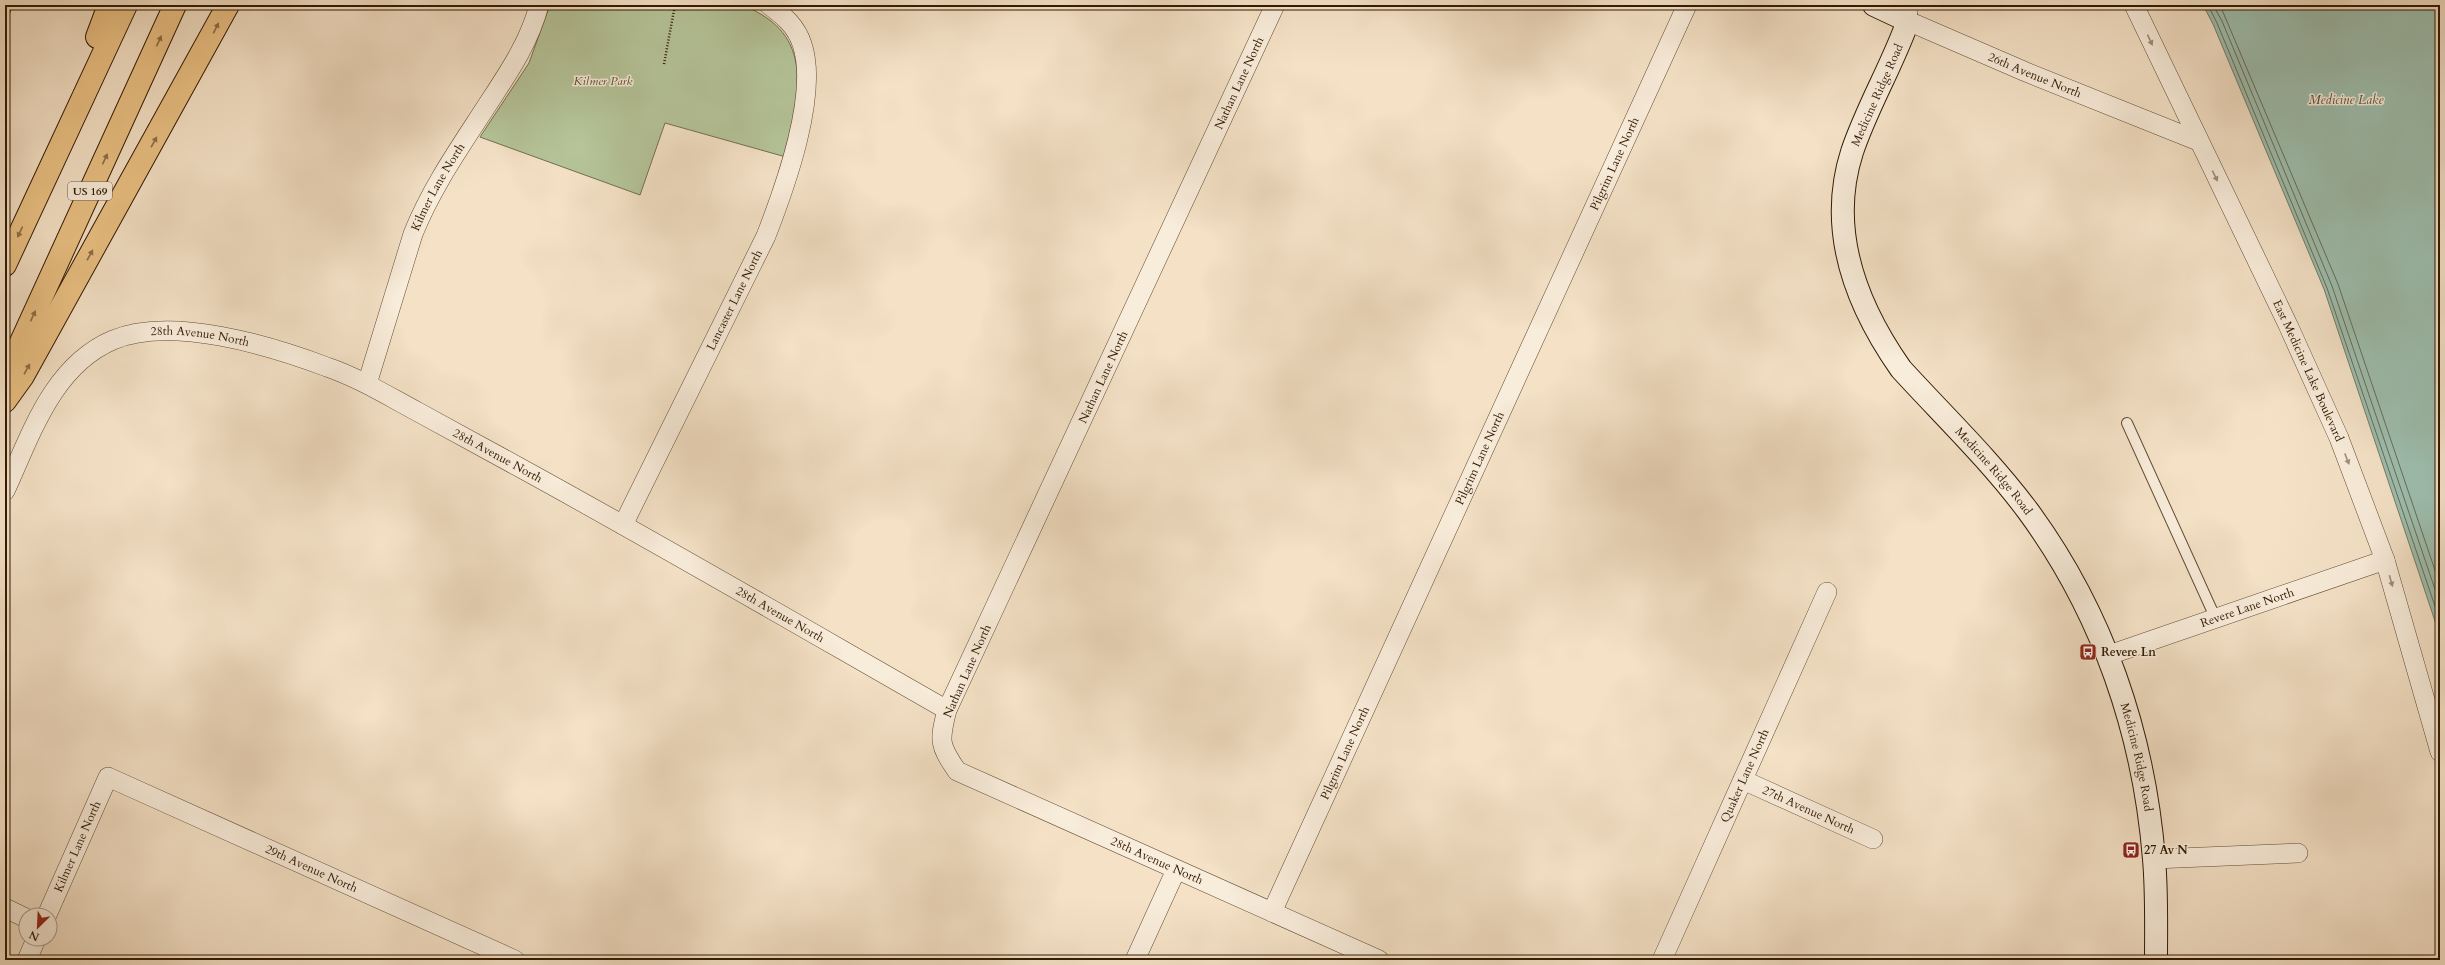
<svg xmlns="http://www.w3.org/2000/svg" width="2445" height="965" font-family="Cardo,serif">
<rect width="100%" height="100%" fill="#f4e1c6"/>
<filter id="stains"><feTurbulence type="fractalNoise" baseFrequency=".005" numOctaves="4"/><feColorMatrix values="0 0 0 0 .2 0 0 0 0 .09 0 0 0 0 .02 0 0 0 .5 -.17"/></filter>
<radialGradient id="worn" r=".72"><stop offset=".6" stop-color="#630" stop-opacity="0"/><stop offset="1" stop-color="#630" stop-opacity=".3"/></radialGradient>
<path fill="#b5c499" stroke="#736f4e" d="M550,5H742C818,35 797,93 786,157L665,123L640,195L480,137L529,63Z"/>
<path fill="#9dbeae" stroke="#727c6a" d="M2203,5H2440V636L2324,289L2213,24Z"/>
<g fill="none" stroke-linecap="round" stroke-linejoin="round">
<g stroke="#676c58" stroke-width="1">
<path d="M2208,5L2217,23L2327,288L2440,621"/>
<path d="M2213,5L2222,21L2332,286L2440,604"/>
<path d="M2220,5L2338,284L2440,585"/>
</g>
<g stroke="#624c34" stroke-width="12">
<g id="lane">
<path d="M5,10L7,5"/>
<path d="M2127,423L2215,617"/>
</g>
</g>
<g stroke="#624c34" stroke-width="20">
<g id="street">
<path id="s1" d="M1275,5L947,710C939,741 939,745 957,771L1379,960"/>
<path id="s2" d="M1907,5L1908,21L2026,72L2198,141"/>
<path id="s3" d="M2134,5L2288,325L2339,438L2385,560L2440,752"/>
<path id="s4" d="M367,384L413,234C431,189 458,150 484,110C506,76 529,44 539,5"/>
<path id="s5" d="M5,491C31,435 52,366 113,340C171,315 271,346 327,367C359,378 388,396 418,412C454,432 490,451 526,471C668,549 807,630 947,710"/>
<path id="s6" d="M623,525L766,236C785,187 819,94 802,44C796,26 784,16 769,5"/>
<path id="s7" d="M2109,655L2385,560"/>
<path id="s8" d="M1743,780L1873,839"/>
<path d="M2154,859L2298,853"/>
<path d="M5,908L26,918"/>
<path id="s9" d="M1272,912L1687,5"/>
<path id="s10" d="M47,915L108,777L515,960"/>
<path d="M27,960L36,939"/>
<path d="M1135,960L1176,870"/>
<path id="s11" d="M1662,960L1827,592"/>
</g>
</g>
<g stroke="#311a03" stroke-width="24">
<g id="secondary">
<path id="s12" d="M1874,5L1908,21C1892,66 1867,107 1852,152C1827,230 1856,305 1901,369C1943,415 1990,460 2028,511C2103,613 2144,734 2154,859C2157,893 2156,927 2156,960"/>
</g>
</g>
<g stroke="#311a03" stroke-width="24">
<g id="highway">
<path d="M97,37L109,5"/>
<path d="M5,265L126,5"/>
<path d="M5,377L175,5"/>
<path d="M5,401L23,376L228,5"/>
</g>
</g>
<path stroke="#311a03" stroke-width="2.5" stroke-dasharray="1 2" stroke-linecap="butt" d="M664,64L675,5"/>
<use href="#lane" stroke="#f8ecda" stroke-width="10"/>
<use href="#street" stroke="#f8ecda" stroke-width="19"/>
<use href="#secondary" stroke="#f8ecda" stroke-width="22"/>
<use href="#highway" stroke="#eac083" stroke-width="22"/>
</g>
<defs><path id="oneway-solid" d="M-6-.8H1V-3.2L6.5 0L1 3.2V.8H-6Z"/></defs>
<g fill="#8e6d43">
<use href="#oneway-solid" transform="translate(216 28) rotate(-63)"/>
<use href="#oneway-solid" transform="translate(159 41) rotate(-65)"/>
<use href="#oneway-solid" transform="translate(154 142) rotate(-61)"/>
<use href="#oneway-solid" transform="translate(105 159) rotate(-65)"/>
<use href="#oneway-solid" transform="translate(20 232) rotate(115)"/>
<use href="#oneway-solid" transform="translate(90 255) rotate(-61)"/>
<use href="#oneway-solid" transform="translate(33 316) rotate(-65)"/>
<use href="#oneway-solid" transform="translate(27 369) rotate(-61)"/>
</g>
<g fill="#9e8e79">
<use href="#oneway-solid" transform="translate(2150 40) rotate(65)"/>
<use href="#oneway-solid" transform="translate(2215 176) rotate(64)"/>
<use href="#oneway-solid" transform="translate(2347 459) rotate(69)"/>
<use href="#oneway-solid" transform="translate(2391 581) rotate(74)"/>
</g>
<defs>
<g id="bus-square" transform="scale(0.9)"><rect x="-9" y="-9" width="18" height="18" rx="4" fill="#8f2418" stroke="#f8ecda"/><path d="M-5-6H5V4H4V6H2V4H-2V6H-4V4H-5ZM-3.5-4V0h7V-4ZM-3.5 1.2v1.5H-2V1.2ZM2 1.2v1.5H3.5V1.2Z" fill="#fff"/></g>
</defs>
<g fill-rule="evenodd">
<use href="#bus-square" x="2088" y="652"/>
<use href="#bus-square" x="2131" y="850"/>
</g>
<g text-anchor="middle" stroke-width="3" stroke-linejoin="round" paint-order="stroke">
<rect fill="#f8ecda" stroke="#6d5944" stroke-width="1" x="68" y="182" width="44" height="18" rx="3"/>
<g font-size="11" font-weight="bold" fill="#311a03">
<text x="90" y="195">US 169</text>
</g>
<g font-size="12" fill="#311a03" stroke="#f8ecda">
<text dy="4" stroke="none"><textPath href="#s2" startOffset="154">26th Avenue North</textPath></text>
<text transform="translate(1239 83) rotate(-65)" y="4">Nathan Lane North</text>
<text transform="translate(1877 95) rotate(-66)" y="4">Medicine Ridge Road</text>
<text dy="4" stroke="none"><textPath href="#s9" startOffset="823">Pilgrim Lane North</textPath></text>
<text dy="4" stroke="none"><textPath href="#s4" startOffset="210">Kilmer Lane North</textPath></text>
<text dy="4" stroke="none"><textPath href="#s6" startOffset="251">Lancaster Lane North</textPath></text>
<text dy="4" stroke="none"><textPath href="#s5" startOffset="279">28th Avenue North</textPath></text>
<text dy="4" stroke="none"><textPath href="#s3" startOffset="405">East Medicine Lake Boulevard</textPath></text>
<text transform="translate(1103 377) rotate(-65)" y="4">Nathan Lane North</text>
<text dy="4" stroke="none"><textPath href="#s5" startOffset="603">28th Avenue North</textPath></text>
<text dy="4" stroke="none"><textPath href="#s9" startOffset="499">Pilgrim Lane North</textPath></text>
<text dy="4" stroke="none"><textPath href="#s12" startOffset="549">Medicine Ridge Road</textPath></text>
<text dy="4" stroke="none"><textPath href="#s7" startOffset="146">Revere Lane North</textPath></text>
<text dy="4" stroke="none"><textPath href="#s5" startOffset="927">28th Avenue North</textPath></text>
<text transform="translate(967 671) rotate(-66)" y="4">Nathan Lane North</text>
<text dy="4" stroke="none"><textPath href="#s9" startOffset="175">Pilgrim Lane North</textPath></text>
<text dy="4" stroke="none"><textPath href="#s12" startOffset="873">Medicine Ridge Road</textPath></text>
<text dy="4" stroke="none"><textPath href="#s11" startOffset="202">Quaker Lane North</textPath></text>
<text dy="4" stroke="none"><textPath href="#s8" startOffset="72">27th Avenue North</textPath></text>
<text dy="4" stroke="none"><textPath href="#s10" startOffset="75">Kilmer Lane North</textPath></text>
<text dy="4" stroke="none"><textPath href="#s1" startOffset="1062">28th Avenue North</textPath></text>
<text dy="4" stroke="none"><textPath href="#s10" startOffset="374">29th Avenue North</textPath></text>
</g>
<g font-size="12" font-style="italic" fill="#594d30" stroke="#f8ecda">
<text x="603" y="85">Kilmer Park</text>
</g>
<g font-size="12" font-weight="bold" fill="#311a03" stroke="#f8ecda" text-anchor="start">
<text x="2101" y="656">Revere Ln</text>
<text x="2144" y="854">27 Av N</text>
</g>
<g font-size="13" font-style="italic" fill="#57533f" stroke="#f8ecda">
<text x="2346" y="104">Medicine Lake</text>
</g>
</g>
<rect width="2445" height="965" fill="none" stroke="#f4e1c6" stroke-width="20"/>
<rect x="6" y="6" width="2433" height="953" fill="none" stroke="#311a03" stroke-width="2"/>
<rect x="10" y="10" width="2425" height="945" fill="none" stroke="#311a03"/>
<g transform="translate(38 927) rotate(204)"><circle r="19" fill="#f8ecda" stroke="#a89884"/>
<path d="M0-3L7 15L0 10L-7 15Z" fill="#8f2418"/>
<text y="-6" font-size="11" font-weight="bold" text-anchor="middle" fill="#311a03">N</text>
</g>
<rect width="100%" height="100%" filter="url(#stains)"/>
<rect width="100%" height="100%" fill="url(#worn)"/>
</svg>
